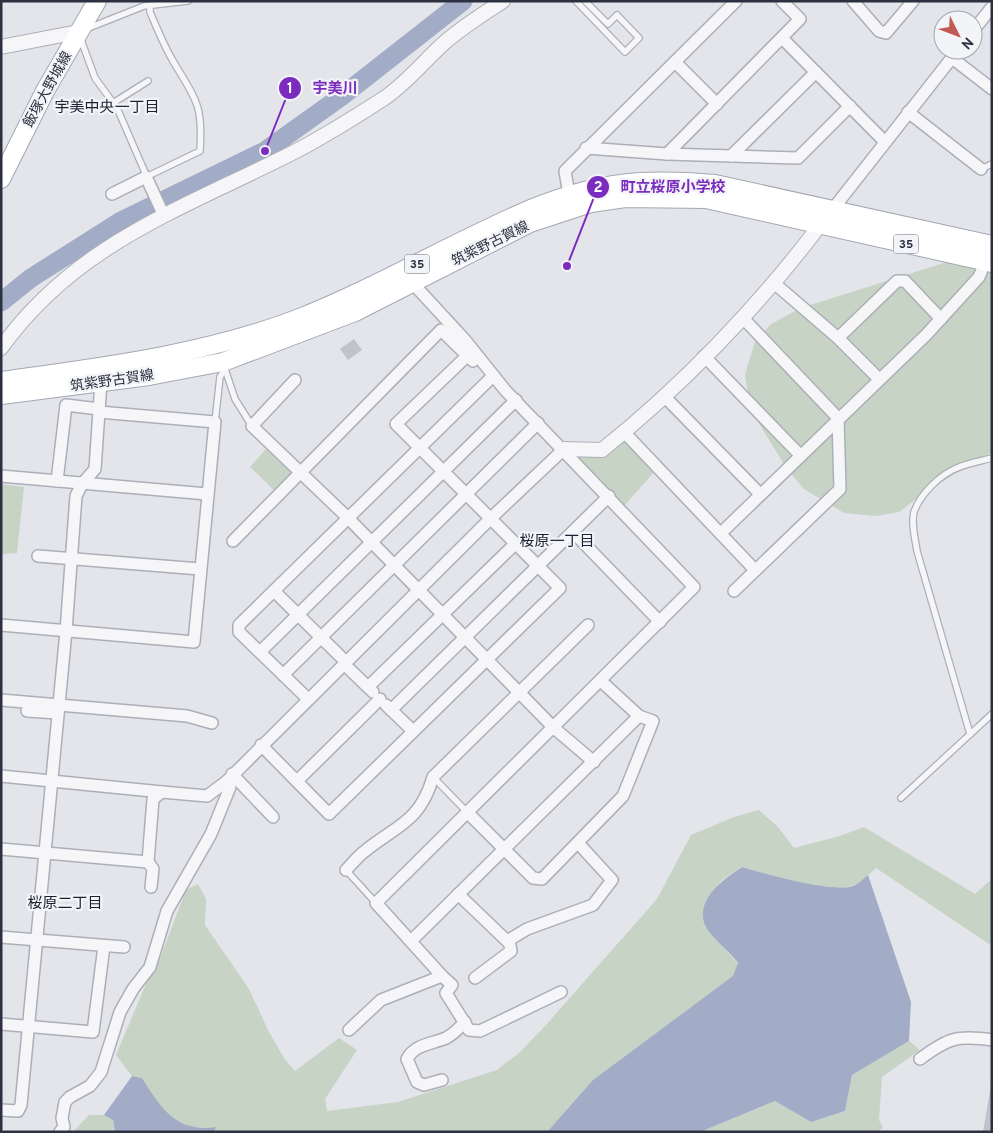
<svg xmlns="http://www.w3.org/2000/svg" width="993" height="1133" font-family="Overpass,'Noto Sans JP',sans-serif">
<rect width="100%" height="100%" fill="#e3e5ea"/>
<g fill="#c6d3c5">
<path d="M950,261H975L992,274V452L928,490L899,512L876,516L844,513L804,489L787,469L750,409L745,374L755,342L771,324L801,308Z"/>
<path d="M621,442H627L654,472L624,506L577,457L580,454Z"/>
<path d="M266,449L293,474L276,492L250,467Z"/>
<path d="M1,484L24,487L17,553L1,554Z"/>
<path d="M759,810L778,827L794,848L840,836L864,827L975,894L992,879V942L989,944L876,868C869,874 860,884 852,886C827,892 767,875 741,867L722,880L708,897L705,926L738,964L733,977L593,1080L547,1132H214L215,1128C176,1133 160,1108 142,1078L132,1076L116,1055L146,984L159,961L186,890L198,884L206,899L205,925L249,989L269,1032L284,1058L295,1071L339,1038L357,1050L325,1099L327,1111L398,1102L497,1070L520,1052L545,1026L657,899L691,835L734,817Z"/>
<path d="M909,1041L920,1050L882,1077L879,1120L883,1128L877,1132H700L775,1101L811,1122L845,1111L852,1075Z"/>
<path d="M89,1115H104L113,1120L115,1132H73Z"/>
</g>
<g fill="#a2acc7">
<path d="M742,867C765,874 831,893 853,886C858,885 864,878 868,875L911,1002L909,1041L852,1075L845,1111L811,1122L775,1101L700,1132H547L593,1080L733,976L738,963C731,953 708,934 705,925C695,900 723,879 742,867Z"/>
<path d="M132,1076L142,1078C161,1108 176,1133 216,1127L214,1132H115L113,1120L104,1115Z"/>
</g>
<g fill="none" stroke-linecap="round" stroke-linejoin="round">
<path stroke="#a2acc7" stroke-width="19" d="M1,302L31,278L121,221L265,151L342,96L463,1"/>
</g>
<g fill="#c1c3cc">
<path d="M354,339L362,350L348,360L340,349Z"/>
<path d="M991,1085L992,1132H983Z"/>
</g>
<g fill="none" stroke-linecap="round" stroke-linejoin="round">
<g stroke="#acafb7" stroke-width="8">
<g id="service">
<path d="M576,1L625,52L639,38L617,15L608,24L585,1"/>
<path d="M86,29L144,6L188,1"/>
<path d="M80,37L95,78L117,108L147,177"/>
<path d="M113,103L148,81"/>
<path d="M981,169L992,164"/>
<path d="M146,177L200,151C203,104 196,100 173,61C164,46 157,28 150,12V6"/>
<path d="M225,369L235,399L252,426"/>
<path d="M215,422L220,377L225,369"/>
<path d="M970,734L917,551C915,538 911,524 914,512C920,494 941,474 957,468C968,463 981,461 992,458"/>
<path d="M433,777L468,813"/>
<path d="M901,798L992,714"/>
<path d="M346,870L376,903"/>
</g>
</g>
<g stroke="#acafb7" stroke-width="14">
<g id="minor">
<path d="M853,1L879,31L886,33L913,1"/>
<path d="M973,31L992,7"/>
<path d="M782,38L885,142"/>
<path d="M952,58L992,89"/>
<path d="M675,62L717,104"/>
<path d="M908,112L981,169"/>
<path d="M586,148L667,154L798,158L850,106"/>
<path d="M667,154L800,19L782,1"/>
<path d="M731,156L816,72"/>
<path d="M148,181L164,216"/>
<path d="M112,194L146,177"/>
<path d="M569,195L565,171L736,1"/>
<path d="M829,214L958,50"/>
<path d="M774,283L838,338L879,379"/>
<path d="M838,338L897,281H905L941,319"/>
<path d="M704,356L800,455"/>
<path d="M295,380L252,426L347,517L554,728L594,762"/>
<path d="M664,396L760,494"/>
<path d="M624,432L755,570"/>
<path d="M1,476L207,494"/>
<path d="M57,481L66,405L99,409"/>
<path d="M573,532L660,622"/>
<path d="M721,533L926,335L979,277L985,262"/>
<path d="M233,541L441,330L473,361"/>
<path d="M38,556L200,569"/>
<path d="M274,591L346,662"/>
<path d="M734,591L840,489L838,418L742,317"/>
<path d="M1,625L194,642L215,422L99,412"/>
<path d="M260,652L516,400"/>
<path d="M344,664L373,692"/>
<path d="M283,675L538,423"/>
<path d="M368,687L515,544"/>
<path d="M308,699L239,632V625L493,376"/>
<path d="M1,700L187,716L212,723"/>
<path d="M386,705L413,731"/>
<path d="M391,710L609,496"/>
<path d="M27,711L57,713"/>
<path d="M261,745L329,814L560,588L396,424L467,356"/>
<path d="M232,774L273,817"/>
<path d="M1,776L162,792"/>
<path d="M297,781L380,699"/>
<path d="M468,813L533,878L542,879L623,796L653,721L639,716L601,681"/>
<path d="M1,849L148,862L153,799L162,792L207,796L227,781L490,519L564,449"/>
<path d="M148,862L153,869L151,887"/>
<path d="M346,870C352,864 358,856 365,851C397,825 420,822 433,777L588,625"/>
<path d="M458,894L507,941L527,929L593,905L612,880L578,843"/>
<path d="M1,937L124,947"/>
<path d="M411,941L639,716"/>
<path d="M442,976L452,985L446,993L469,1030L480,1031L561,992"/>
<path d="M475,978L511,951L509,940"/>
<path d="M1,1024L93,1032L104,946"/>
<path d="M349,1030L381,1000L442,976L376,903L694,587L505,390L465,340L418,289L414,281"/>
<path d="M920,1059C948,1038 957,1035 992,1040"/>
<path d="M442,1080L424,1085L417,1082L407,1059C415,1044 432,1044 446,1038C454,1034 459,1028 465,1022"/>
<path d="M1,1110L18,1111L21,1105L66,631L76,496L82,484L95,469L101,382"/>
<path d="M60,1132L64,1127L62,1118L65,1102L70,1097L90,1086L101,1072L120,1012L133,989L150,967L167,911L211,834L230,787L227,781"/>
</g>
</g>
<g stroke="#acafb7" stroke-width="16">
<g id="tertiary">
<path d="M1,47L78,32"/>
<path d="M1,348C77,242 185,208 296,151C325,136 355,117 383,99C406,84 424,61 444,43C462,27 483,14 503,1"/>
<path d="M564,449L602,450C681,387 759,306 820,225"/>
</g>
</g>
<g stroke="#a4a7b5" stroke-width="20">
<g id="primary">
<path d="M1,179L45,91L97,1"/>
<path d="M1,381C101,367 202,355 297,319C378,287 453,242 533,208C601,181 643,178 715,184L992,245"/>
<path d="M1,395L149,376L223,362L355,312L530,223L591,203L625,198L706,199L992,263"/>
</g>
</g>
<use href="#service" stroke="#f6f6f9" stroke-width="5.5"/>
<use href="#minor" stroke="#f6f6f9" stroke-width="11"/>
<use href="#tertiary" stroke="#f6f6f9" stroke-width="14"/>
<use href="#primary" stroke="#fff" stroke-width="18"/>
</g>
<g text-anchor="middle" stroke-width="4.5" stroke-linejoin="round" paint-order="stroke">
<g fill="#f3f4f7" stroke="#686b78" stroke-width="1">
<rect x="893.5" y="234.5" width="25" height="19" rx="4"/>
<rect x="404.5" y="254.5" width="25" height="19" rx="4"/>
</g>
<g font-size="12" font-weight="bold" fill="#2c3041">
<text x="906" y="248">35</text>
<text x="417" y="268">35</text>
</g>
<g font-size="14" fill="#2c3041" stroke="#f3f4f7">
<text transform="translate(47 89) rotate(-61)" y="5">飯塚大野城線</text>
<text transform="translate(490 243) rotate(-26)" y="5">筑紫野古賀線</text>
<text transform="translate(112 380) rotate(-8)" y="5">筑紫野古賀線</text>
</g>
<g font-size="15" fill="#1e2132" stroke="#f3f4f7">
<text x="107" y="112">宇美中央一丁目</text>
<text x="557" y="546">桜原一丁目</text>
<text x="65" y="908">桜原二丁目</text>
</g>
</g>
<path fill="none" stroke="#7b2cbf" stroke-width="2" d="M265 151L290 88M567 266L598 187"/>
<g fill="#7b2cbf" stroke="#f3f4f7" stroke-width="2">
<circle cx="265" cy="151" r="5"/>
<circle cx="567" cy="266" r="5"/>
<circle cx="290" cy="88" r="12"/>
<circle cx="598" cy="187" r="12"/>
</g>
<g font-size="15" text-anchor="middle" font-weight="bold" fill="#fff">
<text x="290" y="93">1</text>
<text x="598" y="192">2</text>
</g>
<g font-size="15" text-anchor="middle" font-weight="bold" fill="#7b2cbf" stroke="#f3f4f7" stroke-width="4.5" stroke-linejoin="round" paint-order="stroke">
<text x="335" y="93">宇美川</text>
<text x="673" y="192">町立桜原小学校</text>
</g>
<rect width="993" height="1133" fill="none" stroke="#2c3041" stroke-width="5"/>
<g transform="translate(958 35) rotate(132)"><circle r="24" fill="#f3f4f7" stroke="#a3a6ae"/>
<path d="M0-4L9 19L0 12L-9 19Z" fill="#c35954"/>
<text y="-8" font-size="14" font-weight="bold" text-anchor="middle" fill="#2c3041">N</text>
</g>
</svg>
